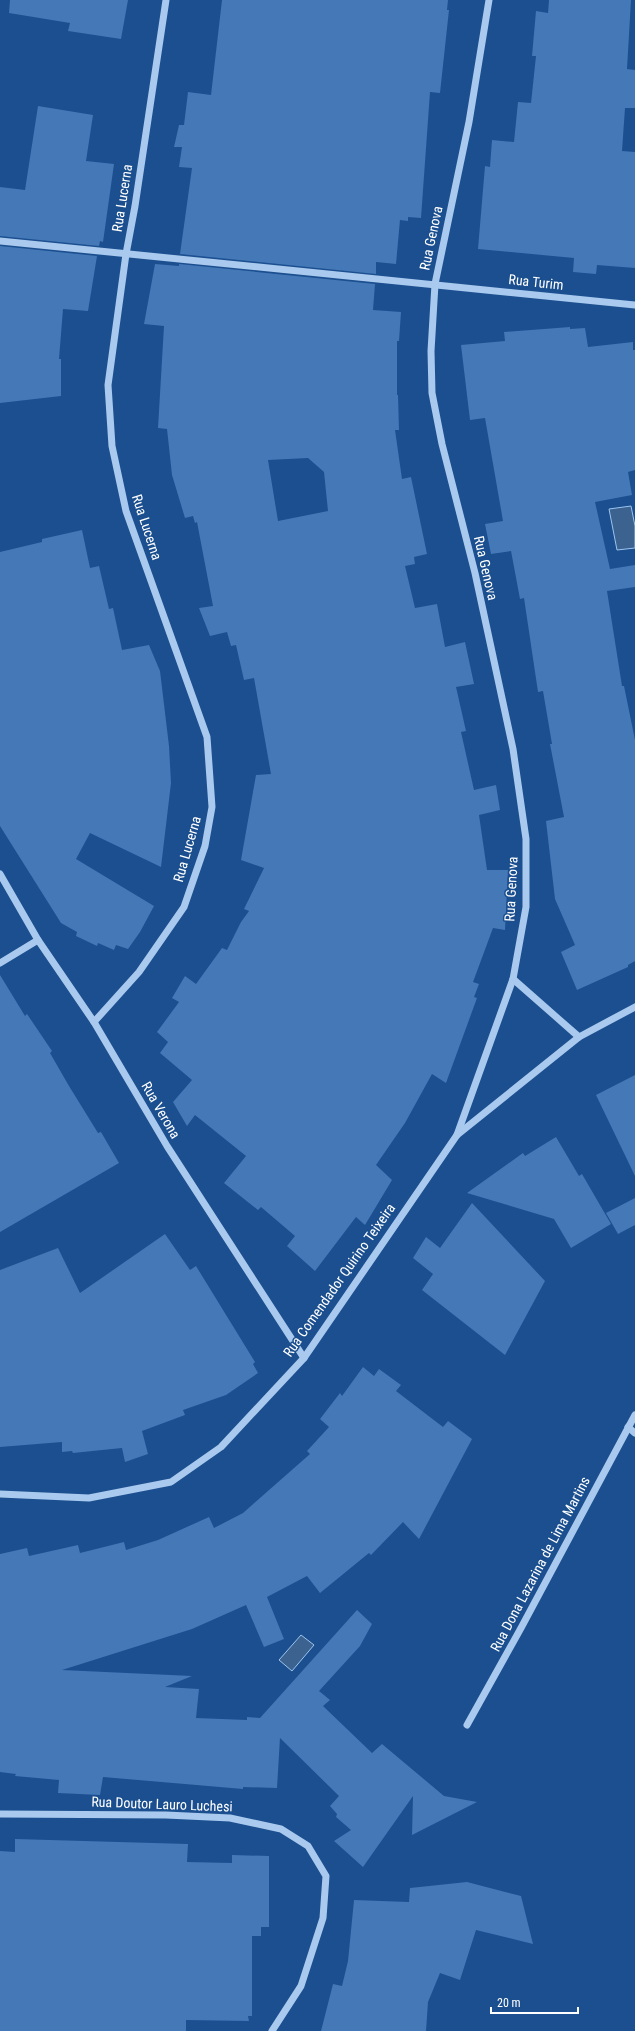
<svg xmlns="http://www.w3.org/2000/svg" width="635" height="2031" font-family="'Roboto Condensed',sans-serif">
<rect width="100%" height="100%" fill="#1b4f8f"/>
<g fill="#3c6290" stroke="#9cc4f0">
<path d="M631,506L635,526V548L617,550L609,509Z"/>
<path d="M301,1635L314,1645L292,1671L279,1660Z"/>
</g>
<g fill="#4478b7" fill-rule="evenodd">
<path d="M10,0H128L121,39L68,31L70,23L9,13Z"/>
<path d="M222,0H448L447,10H449L440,93L430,92L421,218L408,217V221L400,220L396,264L376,262V274L180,254L192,168L179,167L182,147H174L179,125H184L188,92L211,95Z"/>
<path d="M549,0H631L627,69L635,70V108H625L622,151L635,152V268L597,265L596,274L573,272L574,258L478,249L485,166L490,167L492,140L514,142L518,102L531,103L536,56H532L536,11L548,13Z"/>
<path d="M38,106L93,115L86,161L114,164L103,242L100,241L99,246L0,236V187L25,190Z"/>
<path d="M0,246L97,256L88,311L63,309L59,359H61V396L0,403Z"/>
<path d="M155,264L179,266V264L375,284L373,310L401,312L399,341H397V395H398L399,430H395L402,479L411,477L427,554L414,557L415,564L405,566L415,608L437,604L445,647L465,642L474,684L456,687L466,731L461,732L474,790L496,785L500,810L479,815L487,870H508L505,930L493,928L473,982L479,984L474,997L477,998L446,1083L432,1074L405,1123L376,1165L392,1180L365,1225L356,1217L315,1271L287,1246L295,1236L261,1207L258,1210L224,1183L246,1156L195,1115L187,1126L173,1102L192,1080L160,1053L168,1042L157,1032L179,1002L172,998L185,976L196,984L222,948L227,950L241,922L249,911L244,909L264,868L241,860L256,775L271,774L254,678L244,680L236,645L231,646L227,632L210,636L199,608L213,606L197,522L195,523L193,516L185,518L172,475L167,429L158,428L164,326L144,324ZM308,458L324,472L328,511L278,521L268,460Z"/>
<path d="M570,327V329L585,328L588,347L633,342V350H635V470L628,472L632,495L595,502L610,569L635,565V587L607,591L622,686H624L635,740V961L628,965V967L577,990L561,952L575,945L555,899L546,821L564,817L550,744H552L543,691L538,692L524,598L520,599L511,551L491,554L485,524L503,521L485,418L470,420L461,345L505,341L504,332Z"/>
<path d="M82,530L90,568L99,566L109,609L113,608L122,650L149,645L160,671L169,746L171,783L161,867L90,833L76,859L154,906L140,932L128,949L116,945L114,950L98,943L97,946L76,936L77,932L61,923L0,826V552L42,542V539Z"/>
<path d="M0,975L25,1016L27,1014L52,1051L50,1053L69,1086L98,1133L101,1132L119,1163L0,1232Z"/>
<path d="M635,1075V1176L596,1095Z"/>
<path d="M556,1137L579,1176L582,1174L611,1224L571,1248L554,1219L467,1193L523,1153L525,1156Z"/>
<path d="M635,1198V1225L618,1234L606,1213Z"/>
<path d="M472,1203L545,1281L505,1355L422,1290L433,1274L413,1258L426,1237L440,1248Z"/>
<path d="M165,1234L190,1270L196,1266L255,1362L253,1364L258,1373L226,1395L183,1410L185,1415L142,1431L148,1454L125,1462L122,1448L73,1453L72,1451L62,1452V1442L0,1447V1270L58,1248L80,1293Z"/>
<path d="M363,1367L374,1376L379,1369L401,1385L396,1391L443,1427L448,1421L472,1439L419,1539L403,1522L371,1555L369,1553L320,1593L307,1576L267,1597L284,1639L264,1647L246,1605L192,1629L62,1670L192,1676L165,1687L199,1689L196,1718L247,1720V1717L260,1718L357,1610L372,1624L360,1646L319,1691L330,1700L323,1706L372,1753L382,1744L444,1796L477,1802L412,1835L413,1796L363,1867L334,1841L351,1830L336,1817L337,1814L330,1806L339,1796L280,1738L277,1788L243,1787V1789L103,1777L100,1795L58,1793L59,1780L15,1776L16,1774L0,1772V1554L27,1548L29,1556L78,1545L80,1553L124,1542L126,1550L158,1540L209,1517L214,1528L243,1513L310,1454L307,1451L329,1427L320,1419L340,1393L342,1396Z"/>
<path d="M15,1839L188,1844L187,1862L232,1863V1855L269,1856V1927H261V1936H252V2016H248L249,2021L186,2020V2031H0V1851L15,1852Z"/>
<path d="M467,1882L521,1896L533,1944L476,1930L460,1980L440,1973L428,2002L426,2031H321L333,1984L342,1986L348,1961L354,1900L409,1902L410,1888Z"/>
</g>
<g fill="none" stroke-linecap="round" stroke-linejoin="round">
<g stroke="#a9c9ee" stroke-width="7">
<path d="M0,241L635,305"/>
<path d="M0,874L38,940L94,1022L167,1146L304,1358"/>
<path d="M0,963L38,940"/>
<path d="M513,979L579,1037"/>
<path d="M94,1022L139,972L184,907L205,846L212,807L207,737L126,511L112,446L108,385L126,254L135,206L166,0"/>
<path d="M457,1135L513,979L526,907V839L513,749L475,573L442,444L432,393L431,351L435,284L469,122L489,0"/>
<path d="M628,1427L635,1433"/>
<path d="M0,1494L89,1498L171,1482L221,1447L304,1358L457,1135L579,1037L635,1007"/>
<path d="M467,1725L521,1628L635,1415"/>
<path d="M0,1814L166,1815L230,1818L281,1829L308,1846L326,1876L323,1918L301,1986L272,2031"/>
</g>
</g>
<g text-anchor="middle" stroke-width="3" stroke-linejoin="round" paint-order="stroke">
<g font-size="14" fill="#fff" stroke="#1b4f8f">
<text transform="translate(122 198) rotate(-81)" y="5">Rua Lucerna</text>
<text transform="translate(431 238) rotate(-78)" y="5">Rua Genova</text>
<text transform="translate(536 282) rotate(6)" y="5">Rua Turim</text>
<text transform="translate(147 527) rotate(72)" y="5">Rua Lucerna</text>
<text transform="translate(486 568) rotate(77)" y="5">Rua Genova</text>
<text transform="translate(187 849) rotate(-74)" y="5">Rua Lucerna</text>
<text transform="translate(511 889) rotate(-87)" y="5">Rua Genova</text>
<text transform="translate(161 1110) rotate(60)" y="5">Rua Verona</text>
<text transform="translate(339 1280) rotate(-55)" y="5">Rua Comendador Quirino Teixeira</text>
<text transform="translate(540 1564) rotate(-62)" y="5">Rua Dona Lazarina de Lima Martins</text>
<text transform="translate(162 1804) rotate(2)" y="5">Rua Doutor Lauro Luchesi</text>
</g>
</g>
<path d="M491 2007v6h87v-6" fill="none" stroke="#ffffff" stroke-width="2"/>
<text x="497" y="2007" font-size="12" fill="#ffffff" stroke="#1b4f8f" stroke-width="3" paint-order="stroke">20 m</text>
</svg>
